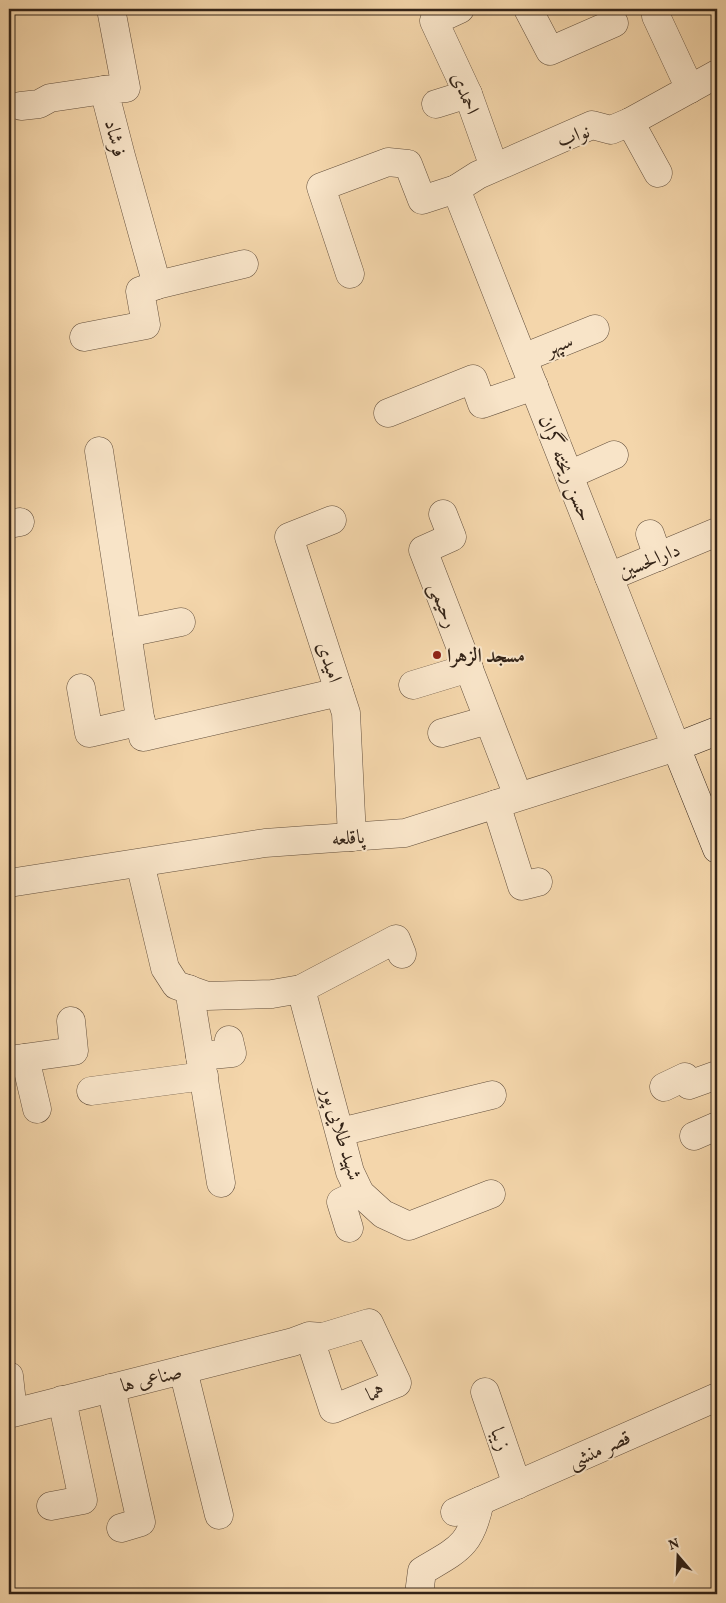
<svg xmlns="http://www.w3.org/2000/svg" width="726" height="1603" font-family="Vollkorn,Amiri,serif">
<rect width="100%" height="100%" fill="#f4d6ab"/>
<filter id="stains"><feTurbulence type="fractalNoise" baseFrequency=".004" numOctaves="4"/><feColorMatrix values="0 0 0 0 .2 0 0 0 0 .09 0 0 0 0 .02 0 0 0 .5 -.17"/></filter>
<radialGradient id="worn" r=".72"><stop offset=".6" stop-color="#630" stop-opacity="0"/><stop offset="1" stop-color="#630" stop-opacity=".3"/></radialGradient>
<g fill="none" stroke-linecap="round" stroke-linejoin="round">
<g stroke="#64503d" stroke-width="29">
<g id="street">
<path d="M111,9L126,88L104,90L121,156L157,285"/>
<path d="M460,9L434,21L468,94L494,167"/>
<path d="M528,9L550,51L614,23"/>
<path d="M656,16L690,89"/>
<path d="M436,104L468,94"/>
<path d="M21,106L39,104L50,98L104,90"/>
<path d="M630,122L658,173"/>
<path d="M350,274L321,187L388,162L408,164L422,200L456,189L478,175L592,125L611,130L630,122L717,74"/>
<path d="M84,337L146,325L140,291L157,285L244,264"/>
<path d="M523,358L595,329"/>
<path d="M388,413L473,379L482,404L534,386"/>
<path d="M99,451L143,737L339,692"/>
<path d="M569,475L614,455"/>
<path d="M443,514L452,537L423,550L518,796"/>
<path d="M332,520L289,537L346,713L352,837"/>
<path d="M9,524L20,522"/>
<path d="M650,534L658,557"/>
<path d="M609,577L717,532"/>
<path d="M127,633L181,622"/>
<path d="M413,685L469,668"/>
<path d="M81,688L89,733L141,721"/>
<path d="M442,733L488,720"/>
<path d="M496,804L522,886L538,882"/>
<path d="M140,863L165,968L176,985L207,996L272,994L301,989L396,939L402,954"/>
<path d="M9,883L265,843L405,833L676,747L456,189"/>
<path d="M189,989L221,1183"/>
<path d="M301,989L350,1172L360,1193L383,1214L409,1226L491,1194"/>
<path d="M200,1056L232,1053L229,1040"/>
<path d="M25,1058L37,1109"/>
<path d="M9,1060L74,1051L71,1021"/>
<path d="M664,1087L685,1077L689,1085L717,1075"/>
<path d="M91,1091L204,1076"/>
<path d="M340,1132L492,1095"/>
<path d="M694,1136L717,1126"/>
<path d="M349,1228L341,1202L360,1193"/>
<path d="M183,1370L219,1515"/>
<path d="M9,1376L13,1412"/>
<path d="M111,1388L141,1522L121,1528"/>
<path d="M485,1392L517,1485"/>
<path d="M9,1414L293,1342L309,1336L323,1337L369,1323L397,1383L333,1409L309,1336"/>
<path d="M51,1506L83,1500L62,1400"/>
<path d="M455,1512L717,1397"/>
<path d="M419,1594L422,1571C459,1549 471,1546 480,1501"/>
</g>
</g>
<g stroke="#342418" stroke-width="29">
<path id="secondary" d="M717,731L676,747L717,849"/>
</g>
<use href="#street" stroke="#f8e4c8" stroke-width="28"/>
<use href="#secondary" stroke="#f8e4c8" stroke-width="28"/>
</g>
<circle fill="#8f2418" stroke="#f8e4c8" stroke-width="2" cx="437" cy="655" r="5"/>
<g text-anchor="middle" stroke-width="4" stroke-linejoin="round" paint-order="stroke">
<g font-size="20" fill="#342418" stroke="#f8e4c8">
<text transform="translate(466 93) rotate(68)" y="7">احمدی</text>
<text transform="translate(573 135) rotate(-19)" y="7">نواب</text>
<text transform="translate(116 138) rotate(76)" y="7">فرشاد</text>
<text transform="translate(559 344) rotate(-21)" y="7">سپهر</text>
<text transform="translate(566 468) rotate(68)" y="7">حسن ریخته گران</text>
<text transform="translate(649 560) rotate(-22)" y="7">دارالحسین</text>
<text transform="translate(444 605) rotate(69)" y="7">رحیمی</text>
<text transform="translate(330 662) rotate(72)" y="7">امیدی</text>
<text transform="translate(348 837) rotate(-4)" y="7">پاقلعه</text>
<text transform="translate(342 1133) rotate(73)" y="7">شهید طلایی پور</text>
<text transform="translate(151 1378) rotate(-14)" y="7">صناعی ها</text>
<text transform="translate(375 1392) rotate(-22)" y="7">هما</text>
<text transform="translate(501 1439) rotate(71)" y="7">زیبا</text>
<text transform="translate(599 1449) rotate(-24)" y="7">قصر منشی</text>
</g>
<g font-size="20" font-weight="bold" fill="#342418" stroke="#f8e4c8" text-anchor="start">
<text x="447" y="662">مسجد الزهرا</text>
</g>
</g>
<rect width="726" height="1603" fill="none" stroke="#f4d6ab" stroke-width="30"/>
<rect x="10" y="10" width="706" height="1583" fill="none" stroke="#342418" stroke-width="2.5"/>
<rect x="15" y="15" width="696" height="1573" fill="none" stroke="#342418"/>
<g transform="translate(678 1556) rotate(341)" stroke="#f8e4c8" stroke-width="4" paint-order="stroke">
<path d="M0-4L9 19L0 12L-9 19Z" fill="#342418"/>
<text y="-8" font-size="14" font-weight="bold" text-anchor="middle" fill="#342418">N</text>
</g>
<rect width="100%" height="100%" filter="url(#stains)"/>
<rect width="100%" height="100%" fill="url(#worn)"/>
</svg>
